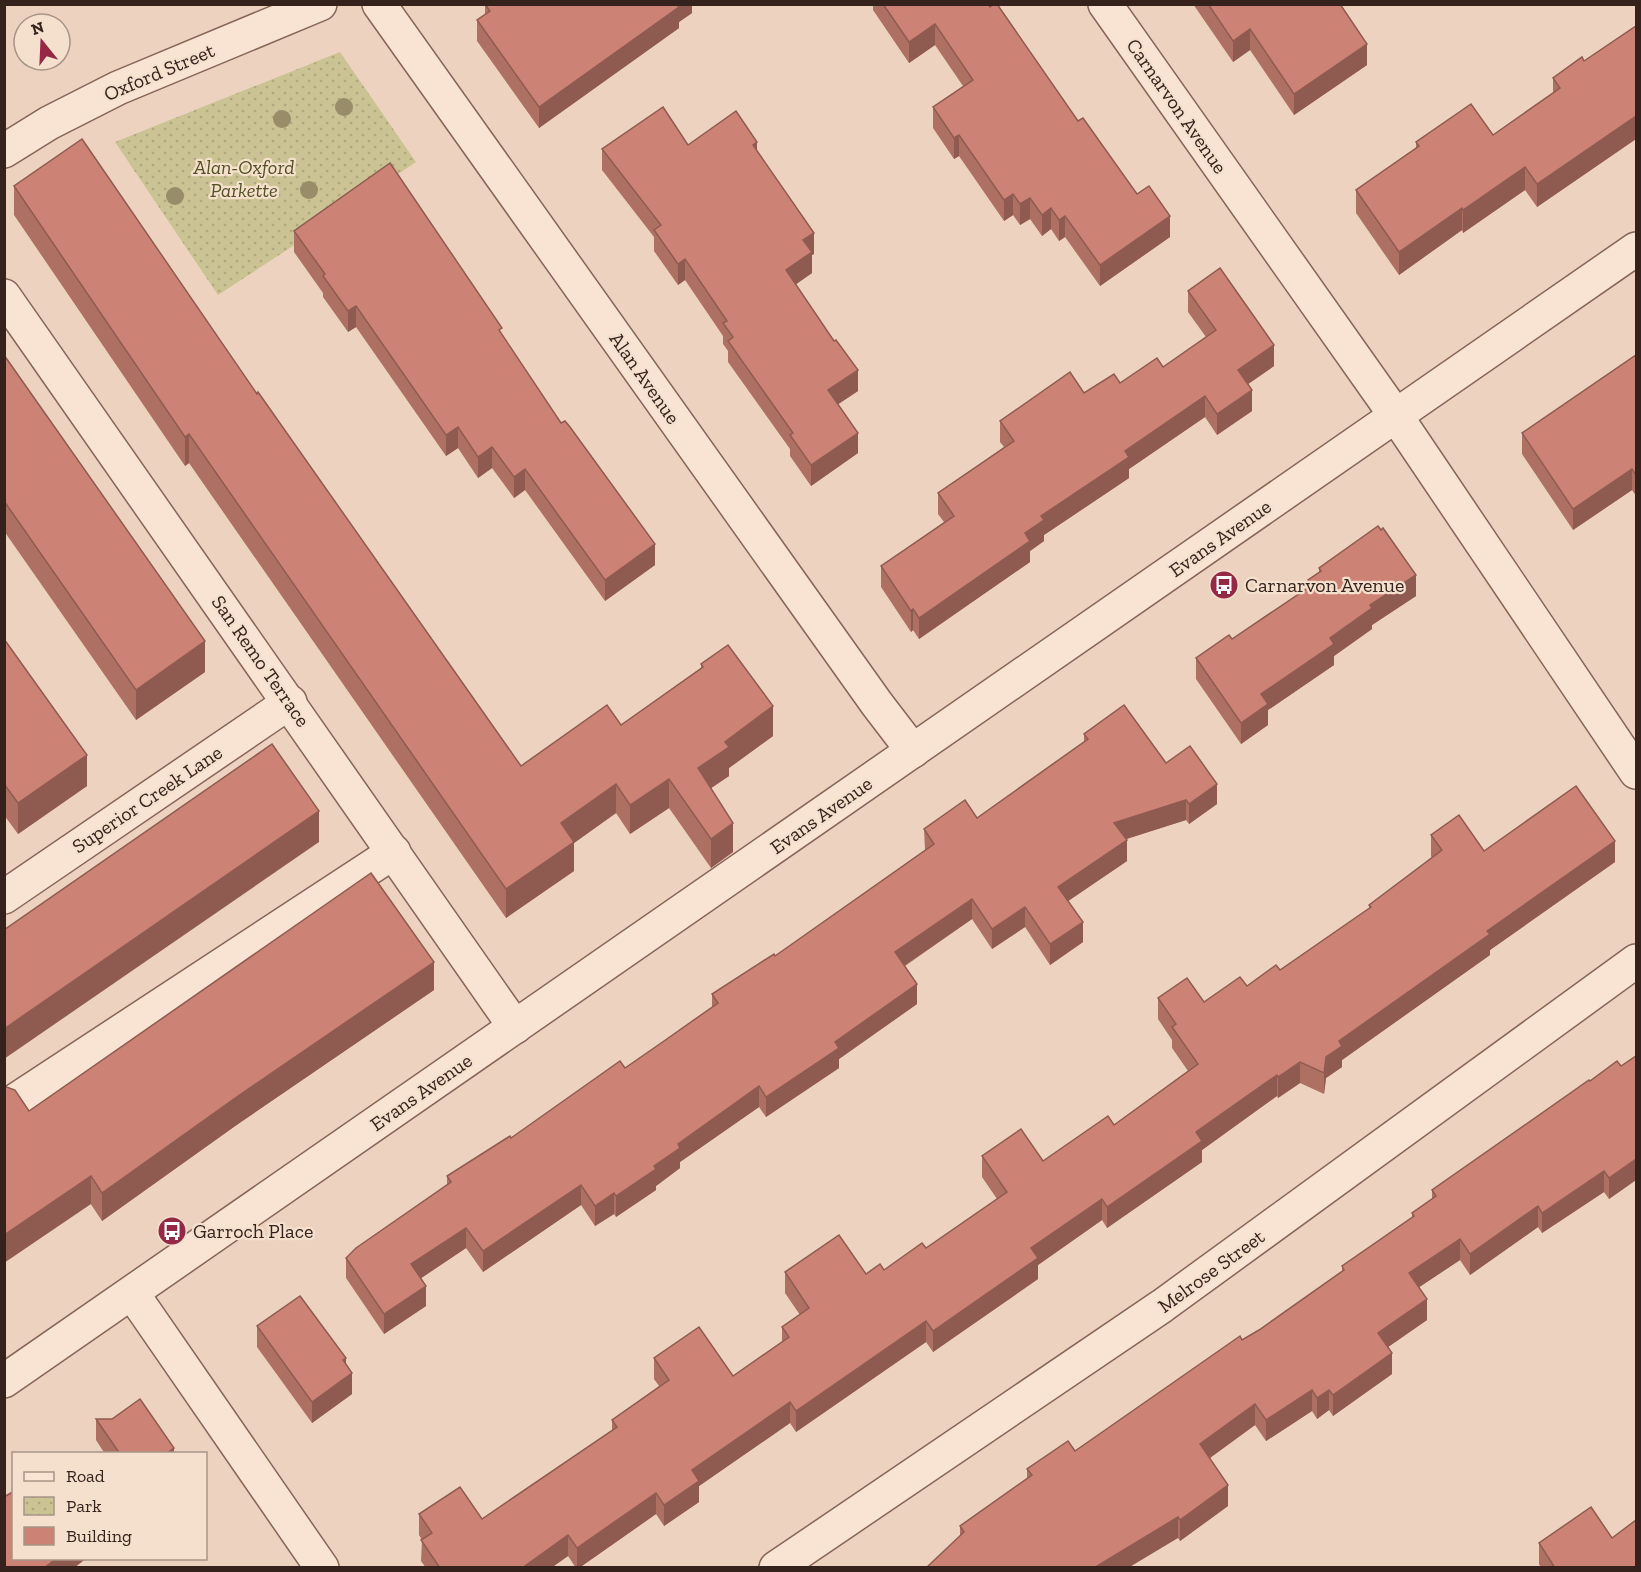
<svg xmlns="http://www.w3.org/2000/svg" width="1641" height="1572" font-family="'Zilla Slab',serif">
<defs>
<pattern id="park-dots" width="8" height="8" patternUnits="userSpaceOnUse" patternTransform="scale(1.5)"><rect width="8" height="8" fill="#cbc393"/><path d="M2 2h.1M6 6h.1" fill="none" stroke="#afa77e" stroke-width="1.8" stroke-linecap="round"/></pattern>
</defs>
<rect width="100%" height="100%" fill="#edd3bf"/>
<path fill="url(#park-dots)" d="M340,52L416,162L319,227V229L218,295L115,142Z"/>
<g fill="none" stroke-linecap="round" stroke-linejoin="round">
<g stroke="#866457" stroke-width="36">
<g id="minor">
<path d="M379,4L877,704L913,751"/>
<path d="M1105,4L1396,416L1636,772"/>
<path d="M4,151L49,123L118,88L320,4"/>
<path d="M4,296L515,1027"/>
<path d="M4,897L290,702"/>
<path d="M16,1100L394,852"/>
<path d="M132,1293L322,1568"/>
<path d="M4,1381L1636,249"/>
<path d="M776,1568L1162,1306L1636,961"/>
</g>
</g>
<use href="#minor" stroke="#f9e3d2" stroke-width="33"/>
</g>
<g fill="#988c69">
<circle cx="344" cy="107" r="9"/>
<circle cx="282" cy="119" r="9"/>
<circle cx="309" cy="190" r="9"/>
<circle cx="175" cy="196" r="9"/>
</g>
<g fill="#af7064">
<path d="M485,4H692V13L679,22V28L539,128L477,41V20L485,15Z"/>
<path d="M873,4H988L1078,121L1170,237L1100,286L1065,237L1059,241L1051,229L1042,236L1030,219L1020,225L1013,215L1004,221L959,156L954,159L933,128V107L963,86L935,45L909,63L873,10Z"/>
<path d="M1193,4H1340L1367,65L1294,115L1250,50L1233,62Z"/>
<path d="M1636,26V139L1537,207L1525,190L1463,233L1462,230L1399,275L1356,213V190L1416,148V142L1493,135L1553,93V78L1584,61Z"/>
<path d="M688,145L757,151L814,254L812,255V273L795,285L858,391L838,404L858,453L811,486L790,456V449L728,362V351L723,344V336L685,280L678,285L654,251V237L602,170V149Z"/>
<path d="M14,186L257,394L521,766L621,725L701,668V664L773,736L729,768V776L711,788L733,852L711,868L669,808L630,834L616,813L574,843V871L506,918L189,463L185,466L14,215Z"/>
<path d="M294,231L502,334L655,565L605,601L525,490L514,498L492,468L478,478L458,448L446,456L356,327L348,332L323,297V293L294,252Z"/>
<path d="M1188,291L1274,366L1248,384L1252,411L1217,435L1205,417L1129,469V478L1044,535V541L1030,551V562L919,639L913,630L911,632L881,587V566L944,522L938,514V493L1004,447L1000,442V421L1084,393L1120,383L1163,367L1206,337L1188,312Z"/>
<path d="M4,355L205,672L136,720L4,531Z"/>
<path d="M1636,355V496L1632,490L1573,530L1522,454V433Z"/>
<path d="M1319,568L1416,596L1372,625V629L1334,656V665L1268,710V725L1241,744L1196,679V658L1232,639L1308,588V580L1319,572Z"/>
<path d="M4,639L87,786L18,834L4,815Z"/>
<path d="M1084,734L1166,763L1217,804L1189,824L1186,820L1126,839L1127,861L1068,901L1083,942L1050,965L1025,927L992,949L972,919L905,966L917,1004L839,1059V1068L766,1117L759,1107L680,1162V1168L656,1186V1190L616,1217L614,1214L595,1226L581,1205L483,1272L466,1248L421,1278L426,1306L384,1334L346,1278V1258L447,1185V1176L511,1138L625,1068L664,1041L712,1007V994L775,956L925,850L924,829L977,818L1084,742Z"/>
<path d="M1431,835L1484,851L1615,862L1490,950V955L1342,1060V1067L1326,1078L1324,1094L1300,1083L1278,1098L1277,1096L1202,1150V1162L1107,1228L1102,1220L1038,1265V1279L933,1352L926,1342L796,1432L790,1423L699,1486V1502L664,1526L656,1514L579,1568H576L568,1556L551,1568H426L421,1561L422,1540L419,1535V1514L482,1519L612,1430V1420L659,1386L654,1379V1358L733,1376L782,1342V1327L800,1315L785,1293V1272L866,1274L884,1270L926,1248L997,1199L982,1177V1156L1043,1161L1114,1125L1188,1071L1172,1048V1040L1158,1019V998L1204,1002L1247,986L1280,970L1369,908V905L1432,858L1431,856Z"/>
<path d="M434,990L238,1124L102,1221L29,1111Z"/>
<path d="M1636,1056V1180L1609,1199L1604,1192L1542,1233L1538,1227L1470,1275L1460,1260L1419,1287L1427,1320L1388,1347L1392,1374L1333,1416L1329,1410L1317,1419L1312,1411L1266,1441L1255,1425L1210,1458L1228,1506L1180,1541L1178,1538L960,1537V1526L1027,1478V1469L1075,1451L1242,1340L1259,1330L1342,1271V1266L1412,1217V1213L1432,1199V1190L1590,1081L1621,1066Z"/>
<path d="M257,1326L346,1365L352,1394L312,1423L257,1347Z"/>
<path d="M96,1419L174,1454H105L96,1440Z"/>
<path d="M1612,1538L1636,1568H1541L1539,1564V1543Z"/>
</g>
<g fill="#8f5b51">
<path d="M676,4H692V13L679,22V28L539,128V107Z"/>
<path d="M935,24V45L909,63V42Z"/>
<path d="M1250,29V50L1233,62V41Z"/>
<path d="M1367,44V65L1294,115V94Z"/>
<path d="M1636,116V139L1537,207V184Z"/>
<path d="M959,135V156L954,159V138Z"/>
<path d="M757,142V163L753,145Z"/>
<path d="M1525,167V190L1463,233V210Z"/>
<path d="M1013,194V215L1004,221V200Z"/>
<path d="M1030,198V219L1020,225V204Z"/>
<path d="M1051,208V229L1042,236V215Z"/>
<path d="M1462,208V230L1399,275V252Z"/>
<path d="M1065,216V237L1059,241V220Z"/>
<path d="M1170,216V237L1100,286V265Z"/>
<path d="M814,233V254L812,255V273L786,291V270L803,240Z"/>
<path d="M685,259V280L678,285V264Z"/>
<path d="M356,306V327L348,332V311Z"/>
<path d="M1274,345V366L1238,391V370Z"/>
<path d="M858,370V391L828,411V390Z"/>
<path d="M1252,390V411L1217,435V414Z"/>
<path d="M1205,396V417L1129,469V478L1044,535V541L1030,551V562L919,639V618L1025,533L1041,516L1125,451Z"/>
<path d="M458,427V448L446,456V435Z"/>
<path d="M858,433V453L811,486V465Z"/>
<path d="M189,434V463L185,466V437Z"/>
<path d="M492,447V468L478,478V457Z"/>
<path d="M525,469V490L514,498V477Z"/>
<path d="M1632,469V490L1573,530V509Z"/>
<path d="M655,544V565L605,601V580Z"/>
<path d="M1416,575V596L1372,625V629L1334,656V665L1268,710V725L1241,744V723L1261,694L1370,605Z"/>
<path d="M913,609V630L911,632V611Z"/>
<path d="M205,641V672L136,720V690Z"/>
<path d="M773,706V736L729,768V776L698,797V768L725,742Z"/>
<path d="M87,755V786L18,834V803Z"/>
<path d="M669,779V808L630,834V805Z"/>
<path d="M616,784V813L574,843V871L506,918V889L561,823Z"/>
<path d="M1217,784V804L1189,824V804Z"/>
<path d="M1186,800V820L1114,843V823Z"/>
<path d="M319,811V842L4,1059V1029Z"/>
<path d="M733,823V852L711,868V839Z"/>
<path d="M1127,840V861L1058,908V887Z"/>
<path d="M1615,841V862L1490,950V955L1342,1060V1067L1326,1078L1324,1094V1073L1326,1057L1339,1041L1487,931Z"/>
<path d="M972,899V919L895,972V952Z"/>
<path d="M1025,907V927L992,949V929Z"/>
<path d="M1083,922V942L1050,965V944Z"/>
<path d="M434,962V990L238,1124L102,1221V1193L238,1096Z"/>
<path d="M917,984V1004L839,1059V1068L766,1117V1097L835,1042Z"/>
<path d="M1300,1062V1083L1278,1098V1077Z"/>
<path d="M1277,1075V1096L1202,1150V1162L1107,1228V1207L1196,1132Z"/>
<path d="M759,1086V1107L680,1162V1168L656,1186V1190L616,1217V1196L654,1166L678,1144Z"/>
<path d="M1636,1159V1180L1609,1199V1178Z"/>
<path d="M1604,1171V1192L1542,1233V1213Z"/>
<path d="M91,1176V1204L4,1263V1235Z"/>
<path d="M581,1185V1205L483,1272V1251Z"/>
<path d="M614,1193V1214L595,1226V1206Z"/>
<path d="M1102,1199V1220L1038,1265V1279L933,1352V1331L1031,1248Z"/>
<path d="M1538,1206V1227L1470,1275V1254Z"/>
<path d="M466,1228V1248L411,1285V1264Z"/>
<path d="M1460,1239V1260L1409,1294V1273Z"/>
<path d="M426,1286V1306L384,1334V1314Z"/>
<path d="M1427,1299V1320L1378,1354V1333Z"/>
<path d="M926,1321V1342L796,1432V1411Z"/>
<path d="M1392,1353V1374L1333,1416V1395Z"/>
<path d="M346,1358V1377L352,1373V1394L312,1423V1402L343,1360Z"/>
<path d="M1312,1390V1411L1266,1441V1420Z"/>
<path d="M1329,1390V1410L1317,1419V1398Z"/>
<path d="M790,1402V1423L699,1486V1502L664,1526V1505L692,1470Z"/>
<path d="M1255,1404V1425L1200,1465V1444Z"/>
<path d="M174,1448V1454H166Z"/>
<path d="M1228,1485V1506L1180,1541V1520Z"/>
<path d="M656,1493V1514L579,1568H577V1548Z"/>
<path d="M1178,1517V1538L1128,1568H1094Z"/>
<path d="M568,1535V1556L551,1568H522Z"/>
<path d="M57,1558H87L74,1568H44Z"/>
</g>
<g fill="#cc8274" stroke="#8f5b51" stroke-width="1.5">
<path d="M485,4H677L679,7L539,107L477,20L490,11Z"/>
<path d="M883,4H988L990,7L994,4H997L1078,121L1083,118L1137,194L1149,186L1170,216L1100,265L1065,216L1059,220L1051,208L1042,215L1030,198L1020,204L1013,194L1004,200L959,135L954,138L933,107L973,80L935,24L909,42Z"/>
<path d="M1208,4H1340L1367,44L1294,94L1250,29L1233,41Z"/>
<path d="M1636,26V116L1537,184L1525,167L1463,210L1462,208L1399,252L1356,190L1419,146L1416,142L1471,104L1493,135L1560,88L1553,78L1582,57L1584,61Z"/>
<path d="M663,107L688,145L736,111L757,142L753,145L814,233L803,240L812,252L786,270L834,341L836,340L858,370L828,390L858,433L811,465L790,435L793,433L728,341L733,337L723,323L727,321L685,259L678,264L654,230L661,225L602,149Z"/>
<path d="M82,139L257,394L258,392L521,766L607,705L621,725L703,667L701,664L728,645L773,706L725,742L729,747L698,768L733,823L711,839L669,779L630,805L616,784L561,823L574,842L506,889L189,434L185,437L14,186Z"/>
<path d="M390,163L502,328L499,330L561,423L565,421L570,427L655,544L605,580L525,469L514,477L492,447L478,457L458,427L446,435L356,306L348,311L323,276L325,274L294,231Z"/>
<path d="M1220,268L1274,345L1238,370L1252,390L1217,414L1205,396L1125,451L1129,457L1041,516L1044,520L1025,533L1030,541L919,618L913,609L911,611L881,566L954,516L938,493L1014,441L1000,421L1070,372L1084,393L1114,374L1120,383L1157,358L1163,367L1216,330L1188,291Z"/>
<path d="M4,355L205,641L136,690L4,501Z"/>
<path d="M1636,355V475L1632,469L1573,509L1522,433Z"/>
<path d="M1378,526L1381,530L1383,528L1416,575L1370,605L1372,608L1330,638L1334,644L1261,694L1268,704L1241,723L1196,658L1229,635L1232,639L1312,585L1308,580L1321,571L1319,568Z"/>
<path d="M4,639L87,755L18,803L4,784Z"/>
<path d="M1124,705L1166,763L1190,746L1217,784L1189,804L1186,800L1114,823L1127,840L1058,887L1083,922L1050,944L1025,907L992,929L972,899L895,952L917,984L835,1042L839,1048L766,1097L759,1086L678,1144L680,1148L654,1166L656,1169L616,1196L614,1193L595,1206L581,1185L483,1251L466,1228L411,1264L426,1286L384,1314L346,1258L356,1248L451,1182L447,1176L510,1136L511,1138L620,1061L625,1068L664,1041L718,1003L712,994L774,954L775,956L934,844L924,829L965,800L977,818L1088,739L1084,734Z"/>
<path d="M272,744L319,811L4,1029V930Z"/>
<path d="M1576,786L1615,841L1487,931L1490,934L1339,1041L1342,1046L1326,1057L1324,1073L1300,1062L1278,1077L1277,1075L1196,1132L1202,1141L1107,1207L1102,1199L1031,1248L1038,1258L933,1331L926,1321L796,1411L790,1402L692,1470L699,1481L664,1505L656,1493L577,1548L568,1535L522,1568H440L421,1540L432,1533L419,1514L460,1487L482,1519L617,1427L612,1420L669,1380L654,1358L699,1327L733,1376L789,1337L782,1327L809,1308L785,1272L839,1235L866,1274L880,1264L884,1270L922,1243L926,1248L1007,1192L982,1156L1021,1129L1043,1161L1108,1116L1114,1125L1198,1064L1172,1027L1176,1024L1158,998L1187,978L1204,1002L1240,977L1247,986L1276,965L1280,970L1371,907L1369,905L1442,850L1431,835L1459,815L1484,851Z"/>
<path d="M371,873L434,962L238,1096L102,1193L91,1176L4,1235V1086L15,1090L29,1111Z"/>
<path d="M1636,1056V1159L1609,1178L1604,1171L1542,1213L1538,1206L1470,1254L1460,1239L1409,1273L1427,1299L1378,1333L1392,1353L1333,1395L1329,1390L1317,1398L1312,1390L1266,1420L1255,1404L1200,1444L1228,1485L1180,1520L1178,1517L1094,1568H926L964,1532L960,1526L1032,1475L1027,1469L1068,1441L1075,1451L1240,1336L1242,1340L1259,1330L1344,1270L1342,1266L1414,1216L1412,1213L1436,1196L1432,1190L1589,1080L1590,1081L1617,1061L1621,1066Z"/>
<path d="M300,1296L346,1358L343,1360L352,1373L312,1402L257,1326Z"/>
<path d="M140,1399L174,1448L166,1454H120L96,1419H112Z"/>
<path d="M14,1491V1558H57L44,1568H4V1497Z"/>
<path d="M1591,1507L1612,1538L1636,1520V1568H1555L1539,1543Z"/>
</g>
<defs>
<g id="bus-disc" transform="scale(1.5)"><circle r="9.5" fill="#952845" stroke="#f5e0ce"/><path d="M-5-6H5V4H4V6H2V4H-2V6H-4V4H-5ZM-3.5-4V0h7V-4ZM-3.5 1.2v1.5H-2V1.2ZM2 1.2v1.5H3.5V1.2Z" fill="#fff"/></g>
</defs>
<g fill-rule="evenodd">
<use href="#bus-disc" x="1224" y="585"/>
<use href="#bus-disc" x="172" y="1231"/>
</g>
<g text-anchor="middle" stroke-width="4.5" stroke-linejoin="round" paint-order="stroke">
<g font-size="20" fill="#35221c" stroke="#f5e0ce">
<text transform="translate(159 72) rotate(-23)" y="7">Oxford Street</text>
<text transform="translate(1177 106) rotate(55)" y="7">Carnarvon Avenue</text>
<text transform="translate(645 378) rotate(55)" y="7">Alan Avenue</text>
<text transform="translate(1220 538) rotate(-35)" y="7">Evans Avenue</text>
<text transform="translate(261 661) rotate(55)" y="7">San Remo Terrace</text>
<text transform="translate(147 799) rotate(-34)" y="7">Superior Creek Lane</text>
<text transform="translate(821 815) rotate(-35)" y="7">Evans Avenue</text>
<text transform="translate(421 1092) rotate(-35)" y="7">Evans Avenue</text>
<text transform="translate(1211 1271) rotate(-36)" y="7">Melrose Street</text>
</g>
<g font-size="20" font-style="italic" fill="#525123" stroke="#f5e0ce">
<text x="244" y="174">Alan-Oxford<tspan x="244" dy="23">Parkette</tspan></text>
</g>
<g font-size="20" fill="#35221c" stroke="#f5e0ce" text-anchor="start">
<text x="1245" y="592">Carnarvon Avenue</text>
<text x="193" y="1238">Garroch Place</text>
</g>
</g>
<rect width="1641" height="1572" fill="none" stroke="#35221c" stroke-width="12"/>
<rect x="12" y="1452" width="195" height="108" fill="#f5e0ce" stroke="#a89487" stroke-width="1.5"/>
<rect x="24" y="1472" width="30" height="9" fill="#f9e3d2" stroke="#a89487" stroke-width="1.5"/>
<text x="66" y="1482" font-size="18" fill="#35221c">Road</text>
<rect x="24" y="1497" width="30" height="18" fill="url(#park-dots)" stroke="#a89487" stroke-width="1.5"/>
<text x="66" y="1512" font-size="18" fill="#35221c">Park</text>
<rect x="24" y="1527" width="30" height="18" fill="#cc8274" stroke="#a89487" stroke-width="1.5"/>
<text x="66" y="1542" font-size="18" fill="#35221c">Building</text>
<g transform="translate(42 42) rotate(342)"><circle r="28" fill="#f5e0ce" stroke="#a89487" stroke-width="1.5"/>
<path d="M0-4.5L10 22L0 15L-10 22Z" fill="#952845"/>
<text y="-9" font-size="16" font-weight="bold" text-anchor="middle" fill="#35221c">N</text>
</g>
</svg>
